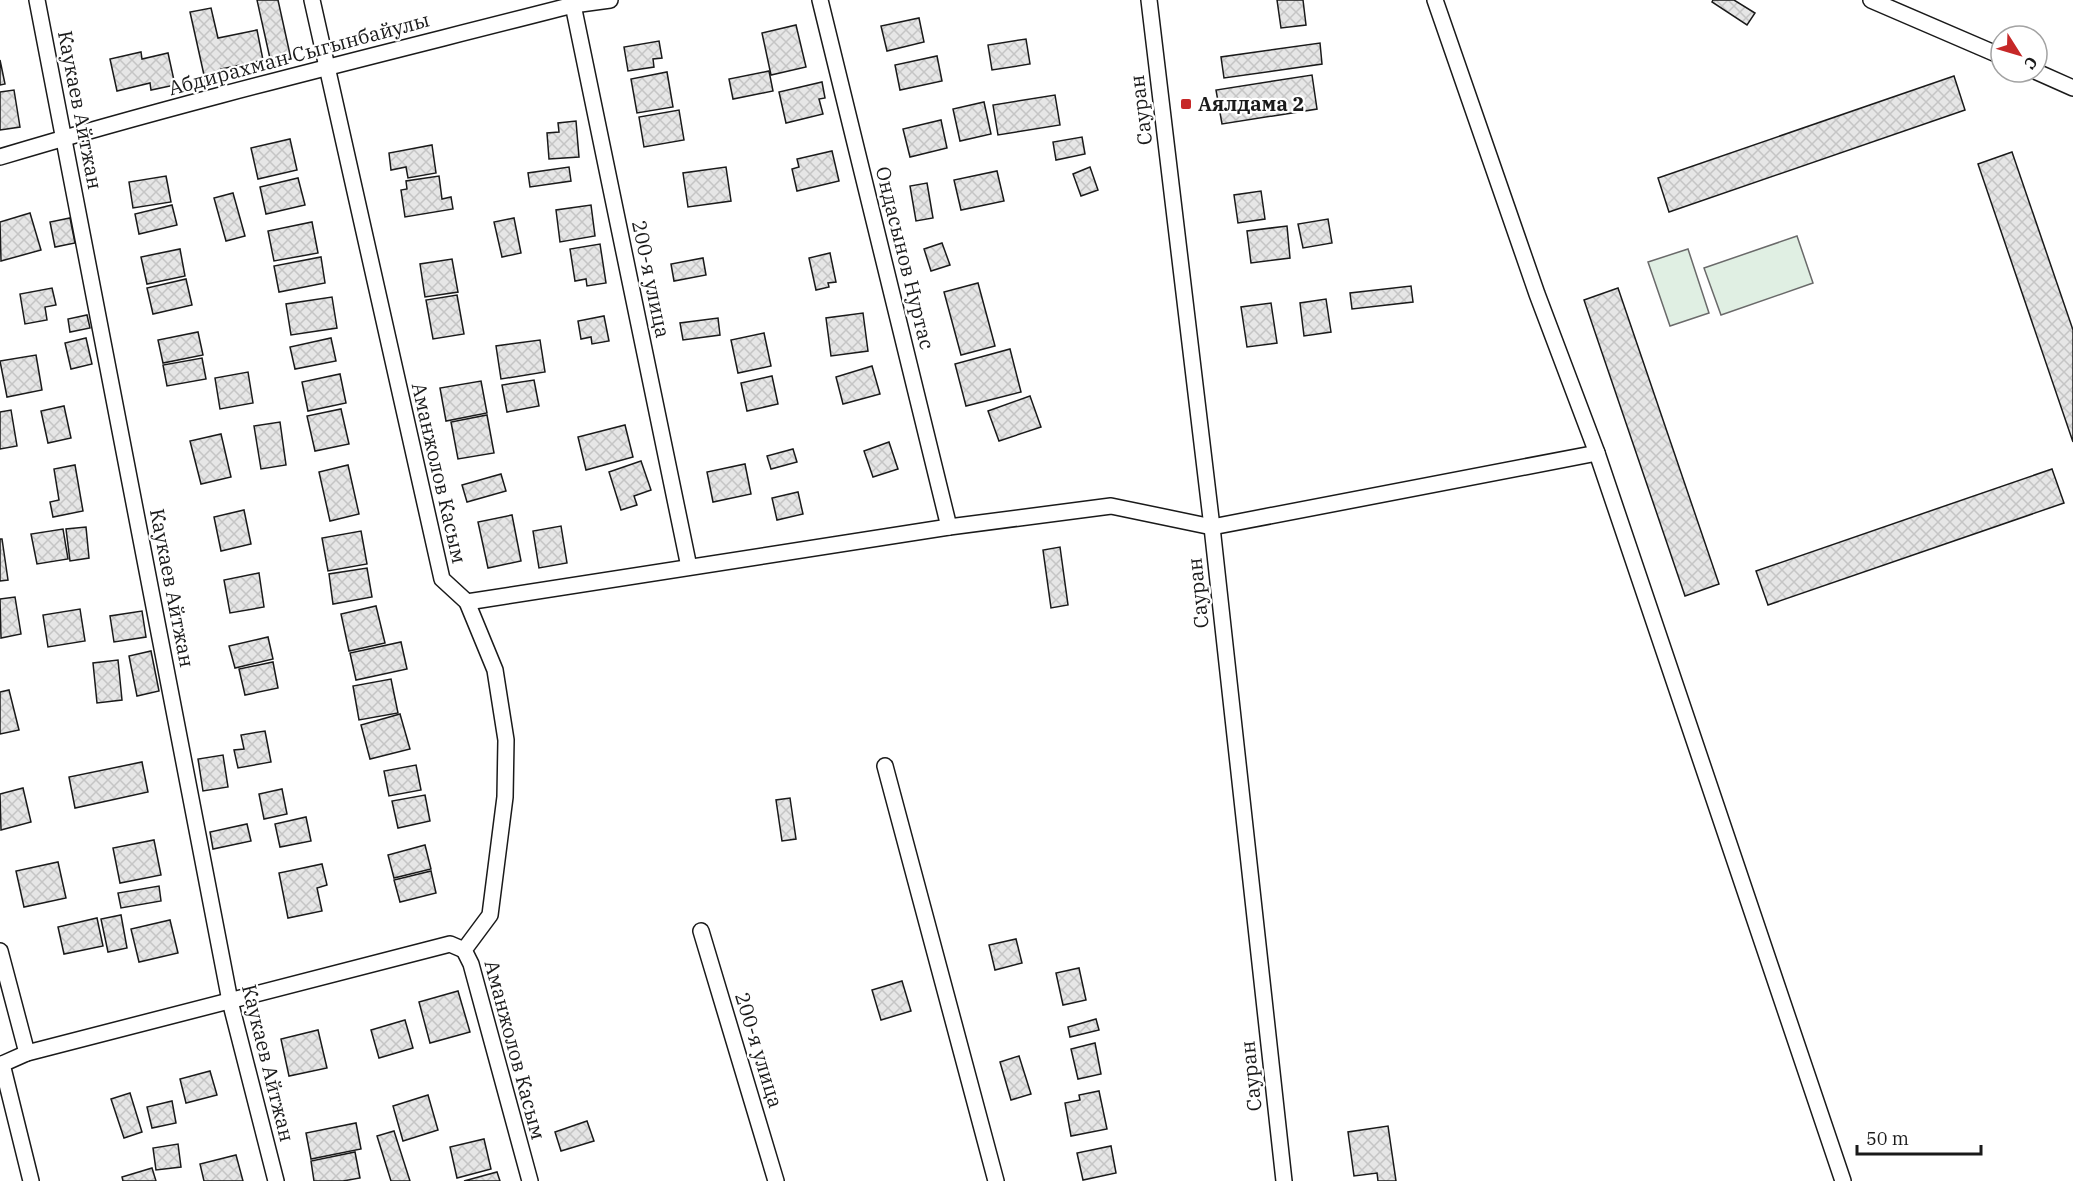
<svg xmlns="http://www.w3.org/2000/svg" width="2073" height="1181" font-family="'IBM Plex Serif',serif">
<defs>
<pattern id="building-cross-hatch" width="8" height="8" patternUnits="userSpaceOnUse" patternTransform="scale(1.5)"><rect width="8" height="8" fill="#e6e6e6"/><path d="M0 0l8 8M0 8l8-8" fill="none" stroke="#c5c5c5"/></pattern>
</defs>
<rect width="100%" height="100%" fill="#fff"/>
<g fill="#e0efe3" stroke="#6a6a6a" stroke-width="1.5">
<path d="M1797,236L1813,283L1721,315L1704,268Z"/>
<path d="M1688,249L1709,313L1670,326L1648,262Z"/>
</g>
<g fill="url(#building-cross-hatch)" stroke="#1a1a1a" stroke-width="1.5">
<path d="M257,0H278L291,59L271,63Z"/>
<path d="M1277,0H1303L1306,25L1281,28Z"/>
<path d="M1713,0H1734L1755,13L1747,25L1712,2Z"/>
<path d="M211,8L218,38L257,30L263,60L221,69L223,80L206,84L190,12Z"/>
<path d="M919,18L924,42L887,51L881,26Z"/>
<path d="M796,25L806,67L771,75L762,33Z"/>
<path d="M1026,39L1030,64L992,70L988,45Z"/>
<path d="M659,41L662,58L653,59L654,67L628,71L624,47Z"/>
<path d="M1320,43L1322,64L1224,78L1221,57Z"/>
<path d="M141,52L142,59L168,53L175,85L151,90L150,83L117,91L110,59Z"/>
<path d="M937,56L942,81L900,90L895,65Z"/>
<path d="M0,60L5,84L0,85Z"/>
<path d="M769,71L773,91L733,99L729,79Z"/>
<path d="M667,72L673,107L637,113L631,79Z"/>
<path d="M1312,75L1317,109L1222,124L1216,90Z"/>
<path d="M1954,76L1965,110L1669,212L1658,178Z"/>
<path d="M822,82L825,98L819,99L823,114L786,123L779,92Z"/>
<path d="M14,90L20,127L0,130V92Z"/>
<path d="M1055,95L1060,125L998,135L993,105Z"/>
<path d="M984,102L991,134L960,141L953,109Z"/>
<path d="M679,110L684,140L644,147L639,117Z"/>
<path d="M941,120L947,148L910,157L903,129Z"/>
<path d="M576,121L579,157L549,159L547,133L559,132L558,123Z"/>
<path d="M1082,137L1085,154L1056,160L1053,142Z"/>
<path d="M290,139L297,170L258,179L251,148Z"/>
<path d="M432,145L436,173L408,178L406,167L391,170L389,153Z"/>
<path d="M832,151L839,181L797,191L792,169L799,167L797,159Z"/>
<path d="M2012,152L2073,330V442L1978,164Z"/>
<path d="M569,167L571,181L530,187L528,173Z"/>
<path d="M726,167L731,201L688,207L683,173Z"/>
<path d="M1090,167L1098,190L1081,196L1073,174Z"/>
<path d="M997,171L1004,201L961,210L954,180Z"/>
<path d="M166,176L171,202L133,208L129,182Z"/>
<path d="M439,176L442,199L451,197L453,209L405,217L401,190L407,189L406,181Z"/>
<path d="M298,178L305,205L266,214L260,187Z"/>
<path d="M927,183L933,218L916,221L910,186Z"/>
<path d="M1261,191L1265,219L1238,223L1234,195Z"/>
<path d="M233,193L245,236L226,241L214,198Z"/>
<path d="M172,205L177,225L139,234L135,214Z"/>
<path d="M591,205L595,236L560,242L556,210Z"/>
<path d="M30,213L41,250L1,261L0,222Z"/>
<path d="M70,218L75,243L55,247L50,222Z"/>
<path d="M514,218L521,253L502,257L494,222Z"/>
<path d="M1328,219L1332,243L1303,248L1298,224Z"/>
<path d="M312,222L318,253L274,261L268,231Z"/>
<path d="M1287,226L1290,258L1251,263L1247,231Z"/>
<path d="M942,243L950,265L931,271L924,249Z"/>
<path d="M600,244L606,283L587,286L586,279L575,281L570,249Z"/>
<path d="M180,249L185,276L147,284L141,257Z"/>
<path d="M830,253L836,282L828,283L829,287L816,290L809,258Z"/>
<path d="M321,257L325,283L279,292L274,266Z"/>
<path d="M703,258L706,275L674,281L671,264Z"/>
<path d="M452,259L458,292L425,297L420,264Z"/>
<path d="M186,279L192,305L153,314L147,288Z"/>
<path d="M978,283L995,346L961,355L944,292Z"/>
<path d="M1411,286L1413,302L1352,309L1350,293Z"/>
<path d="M52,288L56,305L45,307L47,320L25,324L20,294Z"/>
<path d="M1618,288L1719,584L1685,596L1584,300Z"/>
<path d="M457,295L464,334L433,339L426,300Z"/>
<path d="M332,297L337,328L291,335L286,304Z"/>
<path d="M1326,299L1331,332L1304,336L1300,303Z"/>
<path d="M1271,303L1277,343L1247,347L1241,307Z"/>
<path d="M863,313L868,351L831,356L826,318Z"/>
<path d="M87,315L90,328L70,332L68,319Z"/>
<path d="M604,316L609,341L592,344L591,337L581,339L578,321Z"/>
<path d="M718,318L720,335L683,340L680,323Z"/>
<path d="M198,332L203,355L163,363L158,340Z"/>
<path d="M764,333L771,366L738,373L731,340Z"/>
<path d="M86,338L92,364L71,369L65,343Z"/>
<path d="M331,338L336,361L295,369L290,347Z"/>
<path d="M540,340L545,372L501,379L496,346Z"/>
<path d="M1010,349L1021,392L966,406L955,364Z"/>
<path d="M36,355L42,390L7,397L0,361Z"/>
<path d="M202,358L206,379L167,386L163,365Z"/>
<path d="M872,366L880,394L843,404L836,377Z"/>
<path d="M248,372L253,403L220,409L215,378Z"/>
<path d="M340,374L346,403L308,411L302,382Z"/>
<path d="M772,376L778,404L747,411L741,383Z"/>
<path d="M534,380L539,406L507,412L502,385Z"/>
<path d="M481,381L487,413L446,421L440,388Z"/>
<path d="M1030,396L1041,427L999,441L988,411Z"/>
<path d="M64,406L71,438L48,443L41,411Z"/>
<path d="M341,409L349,444L315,451L307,416Z"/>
<path d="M11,410L17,446L0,449V412Z"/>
<path d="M487,415L494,453L458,459L451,422Z"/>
<path d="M280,422L286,465L261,469L254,426Z"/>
<path d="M625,425L633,457L586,470L578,437Z"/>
<path d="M221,434L231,477L201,484L190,441Z"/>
<path d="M889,442L898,469L873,477L864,451Z"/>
<path d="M793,449L797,462L771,469L767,456Z"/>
<path d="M641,461L651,490L634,496L637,505L621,510L609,472Z"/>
<path d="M745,464L751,494L713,502L707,472Z"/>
<path d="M75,465L83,511L53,517L50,502L59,500L54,469Z"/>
<path d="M348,465L359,514L330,521L319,472Z"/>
<path d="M2052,469L2064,503L1768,605L1756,571Z"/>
<path d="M501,474L506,491L467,502L462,485Z"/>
<path d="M798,492L803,514L777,520L772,498Z"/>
<path d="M244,510L251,544L221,551L214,517Z"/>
<path d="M512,515L521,561L488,568L478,522Z"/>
<path d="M561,526L567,563L539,568L533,531Z"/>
<path d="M86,527L89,558L70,561L66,529Z"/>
<path d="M63,529L68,559L37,564L31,534Z"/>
<path d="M361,531L367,564L328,571L322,538Z"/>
<path d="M0,539H2L8,580L0,581Z"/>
<path d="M1060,547L1068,605L1051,608L1043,550Z"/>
<path d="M367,568L372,597L333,604L329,574Z"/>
<path d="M259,573L264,607L230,613L224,580Z"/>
<path d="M15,597L21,634L1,638L0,599Z"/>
<path d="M376,606L385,643L349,651L341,614Z"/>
<path d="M80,609L85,641L48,647L43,615Z"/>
<path d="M142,611L146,637L114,642L110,616Z"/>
<path d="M268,637L273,659L235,668L229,646Z"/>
<path d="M401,642L407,669L356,680L350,653Z"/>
<path d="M151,651L159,691L137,696L129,656Z"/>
<path d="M118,660L122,700L97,703L93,663Z"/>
<path d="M273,662L278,688L245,695L239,669Z"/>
<path d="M391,679L398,713L359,720L353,686Z"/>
<path d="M9,690L19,730L0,734V692Z"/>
<path d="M400,714L410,749L370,759L361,725Z"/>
<path d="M265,731L271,762L238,768L234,750L244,749L241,735Z"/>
<path d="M223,755L228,787L203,791L198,759Z"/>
<path d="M142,762L148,792L75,808L69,777Z"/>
<path d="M416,765L421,790L389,796L384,771Z"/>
<path d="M23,788L31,822L1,830L0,794Z"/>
<path d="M282,789L287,814L264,819L259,794Z"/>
<path d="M425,795L430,821L398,828L392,801Z"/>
<path d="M790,798L796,839L782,841L776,800Z"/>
<path d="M306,817L311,841L280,847L275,824Z"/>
<path d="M247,824L251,841L213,849L210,832Z"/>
<path d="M154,840L161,875L120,883L113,848Z"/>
<path d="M425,845L431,869L394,878L388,855Z"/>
<path d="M58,862L66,898L24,907L16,871Z"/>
<path d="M322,864L327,885L317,888L322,911L288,918L279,873Z"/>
<path d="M431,871L436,893L400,902L394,880Z"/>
<path d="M159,886L161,901L121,908L118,893Z"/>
<path d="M121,915L127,948L108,952L101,919Z"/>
<path d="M97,918L103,946L64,954L58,927Z"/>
<path d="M170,920L178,953L139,962L131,929Z"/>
<path d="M1016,939L1022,963L995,970L989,945Z"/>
<path d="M1079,968L1086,1000L1063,1005L1056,973Z"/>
<path d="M902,981L911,1011L881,1020L872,990Z"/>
<path d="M458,991L470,1032L430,1043L419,1002Z"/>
<path d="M1096,1019L1099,1030L1070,1037L1068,1027Z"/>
<path d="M405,1020L413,1048L379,1058L371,1030Z"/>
<path d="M318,1030L327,1068L289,1076L281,1039Z"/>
<path d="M1095,1043L1101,1074L1078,1079L1071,1049Z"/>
<path d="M1019,1056L1031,1094L1011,1100L1000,1062Z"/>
<path d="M210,1071L217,1095L186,1103L180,1079Z"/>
<path d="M1099,1091L1107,1129L1071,1136L1065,1103L1080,1100L1079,1095Z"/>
<path d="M130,1093L142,1132L124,1138L111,1099Z"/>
<path d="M428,1095L438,1130L403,1141L393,1106Z"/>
<path d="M172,1101L176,1123L152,1128L147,1107Z"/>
<path d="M587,1121L594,1141L561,1151L555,1132Z"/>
<path d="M356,1123L361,1149L311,1159L306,1133Z"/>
<path d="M1388,1126L1396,1181H1378L1377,1173L1354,1176L1348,1132Z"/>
<path d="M394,1131L410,1181H391L377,1136Z"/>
<path d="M484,1139L491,1169L457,1178L450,1147Z"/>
<path d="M178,1144L181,1167L156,1170L153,1148Z"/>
<path d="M1111,1146L1116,1173L1083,1180L1077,1153Z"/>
<path d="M355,1152L360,1178L343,1181H314L311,1161Z"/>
<path d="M236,1155L243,1181H204L200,1164Z"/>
<path d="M152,1168L156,1181H123L122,1177Z"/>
<path d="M497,1172L500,1181H464Z"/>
</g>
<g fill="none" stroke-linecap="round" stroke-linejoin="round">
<g stroke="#1a1a1a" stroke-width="18">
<g id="street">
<path d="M37,0L230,1001L276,1181"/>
<path d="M312,0L442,579L467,602L495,670L506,740L505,797L490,915L464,950L471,964L530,1181"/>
<path d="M572,0L689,567"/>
<path d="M820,0L949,527"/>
<path d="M1149,0L1212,527L1284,1181"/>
<path d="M1435,0L1537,294L1597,453L1843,1181"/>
<path d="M1871,0L2001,56"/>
<path d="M2037,72L2073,88"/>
<path d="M0,157C189,100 382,54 573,5L610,0"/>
<path d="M467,602L949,527L1111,506L1212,527L1597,453"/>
<path d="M885,766L996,1181"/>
<path d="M701,931L776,1181"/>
<path d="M0,951L27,1053"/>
<path d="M2,1064L31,1181"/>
<path d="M0,1065L27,1053L450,944L464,950"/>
</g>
</g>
<use href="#street" stroke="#fff" stroke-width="15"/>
</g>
<rect fill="#c62828" stroke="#fff" stroke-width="2" x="1180" y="98" width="12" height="12" rx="3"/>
<g text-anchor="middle" stroke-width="4.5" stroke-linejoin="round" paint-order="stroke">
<g font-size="20" fill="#1a1a1a" stroke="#fff">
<text transform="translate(299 54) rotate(-15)" y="7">Абдирахман Сыгынбайулы</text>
<text transform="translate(80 110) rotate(79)" y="7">Каукаев Айтжан</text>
<text transform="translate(1141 110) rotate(-97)" y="7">Сауран</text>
<text transform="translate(905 258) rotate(76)" y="7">Ондасынов Нуртас</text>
<text transform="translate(651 279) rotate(78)" y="7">200-я улица</text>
<text transform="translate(439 473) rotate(77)" y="7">Аманжолов Касым</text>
<text transform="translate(172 588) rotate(79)" y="7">Каукаев Айтжан</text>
<text transform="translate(1198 593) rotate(-96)" y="7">Сауран</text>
<text transform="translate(515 1050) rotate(75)" y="7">Аманжолов Касым</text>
<text transform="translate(759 1050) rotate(73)" y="7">200-я улица</text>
<text transform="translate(268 1063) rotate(76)" y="7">Каукаев Айтжан</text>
<text transform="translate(1251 1076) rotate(-96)" y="7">Сауран</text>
</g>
<g font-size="20" font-weight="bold" fill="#1a1a1a" stroke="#fff" text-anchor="start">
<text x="1198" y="111">Аялдама 2</text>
</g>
</g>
<g transform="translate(2019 54) rotate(127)"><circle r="28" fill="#ffffff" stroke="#a3a3a3" stroke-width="1.5"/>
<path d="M0-4.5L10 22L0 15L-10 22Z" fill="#c62828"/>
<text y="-9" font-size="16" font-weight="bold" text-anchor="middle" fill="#1a1a1a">С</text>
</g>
<path d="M1857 1145v9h124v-9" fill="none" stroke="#1a1a1a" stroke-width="3"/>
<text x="1866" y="1145" font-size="18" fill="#1a1a1a" stroke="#ffffff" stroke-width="4.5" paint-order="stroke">50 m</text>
</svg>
